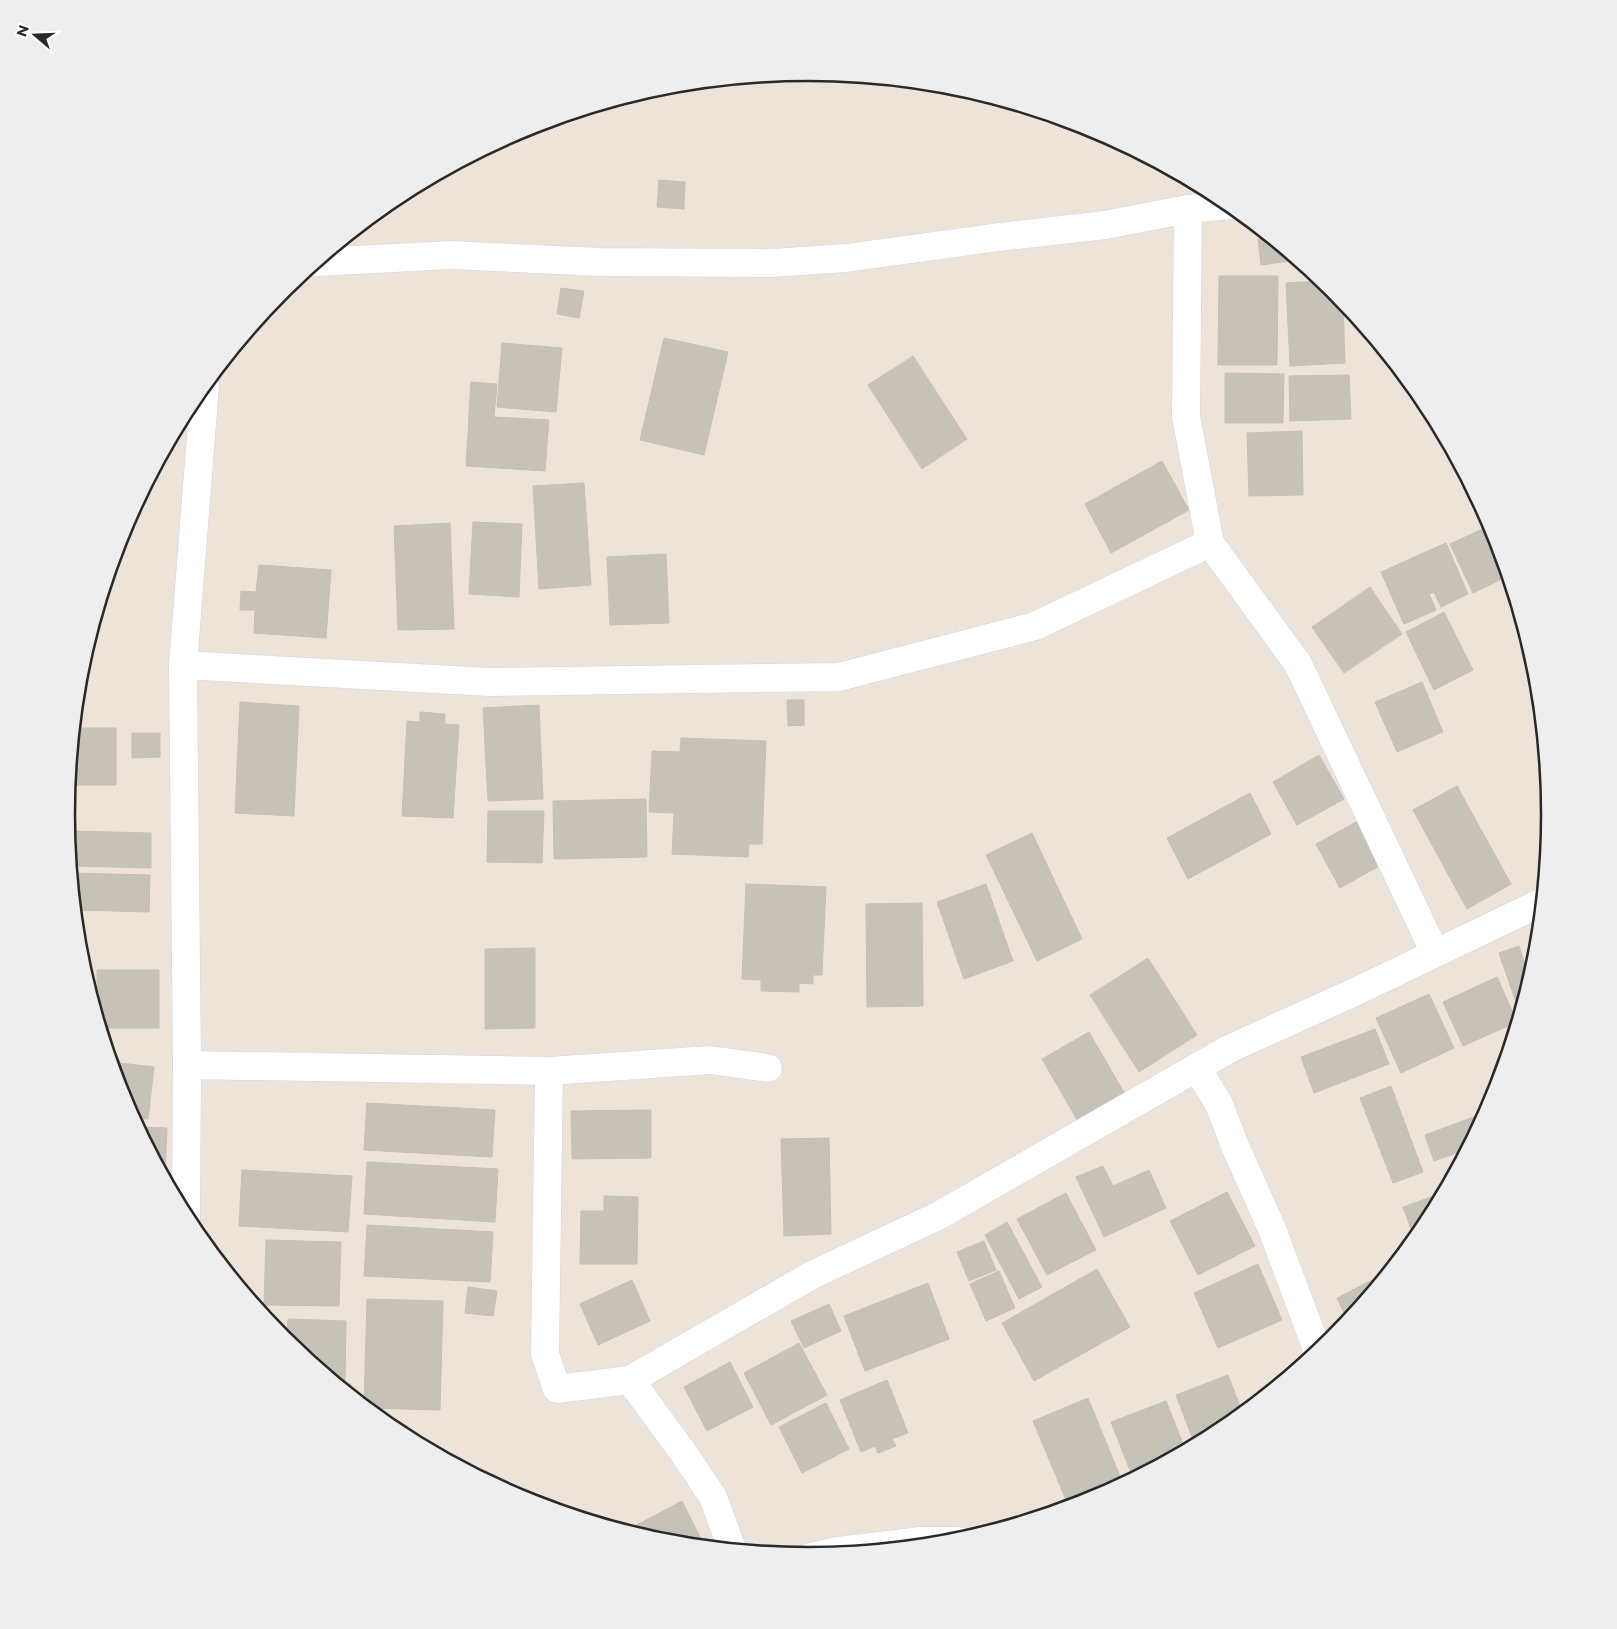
<svg xmlns="http://www.w3.org/2000/svg" width="1617" height="1629" font-family="Montserrat,sans-serif">
<rect width="100%" height="100%" fill="#ede3d9"/>
<g fill="#c7c2b8" stroke="#c8bfb3">
<path d="M659,180L685,182L684,209L657,207Z"/>
<path d="M1270,238L1298,260L1261,265L1258,239Z"/>
<path d="M1219,276H1278L1277,365H1218Z"/>
<path d="M1323,281L1334,290L1343,301L1345,363L1290,366L1286,283Z"/>
<path d="M561,288L584,291L579,318L557,314Z"/>
<path d="M664,338L728,352L704,455L640,440Z"/>
<path d="M502,343L562,348L556,412L497,407Z"/>
<path d="M913,356L967,439L922,469L868,385Z"/>
<path d="M1225,373L1284,374L1283,423H1225Z"/>
<path d="M1349,375L1351,419L1290,421L1289,376Z"/>
<path d="M471,382L497,384L494,417L549,420L545,471L466,466Z"/>
<path d="M1302,431L1303,495L1249,496L1247,433Z"/>
<path d="M1162,461L1189,510L1111,553L1085,504Z"/>
<path d="M584,483L591,585L539,589L533,486Z"/>
<path d="M473,522L522,524L519,597L469,594Z"/>
<path d="M450,523L454,629L398,630L394,526Z"/>
<path d="M1491,525L1508,576L1473,593L1450,544Z"/>
<path d="M1446,543L1468,594L1441,607L1434,592L1429,594L1436,610L1404,624L1381,572Z"/>
<path d="M666,554L669,623L610,625L607,557Z"/>
<path d="M259,565L331,570L326,638L254,633L255,610H240L241,591L256,592Z"/>
<path d="M1370,587L1402,634L1344,673L1312,627Z"/>
<path d="M1444,612L1473,670L1434,690L1406,632Z"/>
<path d="M1422,682L1443,732L1397,752L1375,702Z"/>
<path d="M787,700H804V725L788,726Z"/>
<path d="M240,702L299,706L294,816L235,813Z"/>
<path d="M539,705L543,799L488,801L483,708Z"/>
<path d="M420,712L445,714V724L459,725L453,818L402,816L407,721L420,722Z"/>
<path d="M75,728H116V785H69Z"/>
<path d="M132,733H160V757L132,758Z"/>
<path d="M681,738L766,741L762,844H749L748,857L672,854L674,813L649,812L652,751L680,752Z"/>
<path d="M1319,755L1344,799L1297,825L1273,782Z"/>
<path d="M1457,786L1511,884L1467,909L1413,810Z"/>
<path d="M1250,793L1271,834L1188,879L1167,838Z"/>
<path d="M646,799L647,857L554,859L553,801Z"/>
<path d="M488,811H544L542,863L487,862Z"/>
<path d="M1358,821L1381,865L1340,888L1316,844Z"/>
<path d="M68,831L151,833V868L71,866Z"/>
<path d="M1032,833L1082,939L1037,961L986,855Z"/>
<path d="M72,873L150,875L149,912L76,910Z"/>
<path d="M746,884L826,887L822,975H813V984L799,983V992L761,991V980L742,979Z"/>
<path d="M986,884L1013,961L964,979L937,902Z"/>
<path d="M922,903L923,1006L867,1007L866,904Z"/>
<path d="M1519,946L1530,980L1521,1010L1519,1011L1499,953Z"/>
<path d="M535,948V1028L485,1029V949Z"/>
<path d="M1148,958L1197,1035L1139,1072L1090,995Z"/>
<path d="M97,970H159V1028H101L97,1013Z"/>
<path d="M1497,977L1517,1022L1463,1046L1443,1002Z"/>
<path d="M1429,994L1454,1048L1401,1073L1376,1018Z"/>
<path d="M1375,1029L1389,1064L1314,1093L1301,1057Z"/>
<path d="M1089,1032L1126,1096L1079,1123L1042,1059Z"/>
<path d="M112,1062L154,1067L148,1119L133,1118L123,1098Z"/>
<path d="M1391,1086L1423,1172L1393,1183L1360,1098Z"/>
<path d="M367,1103L495,1110L492,1157L364,1150Z"/>
<path d="M651,1110V1158L572,1159L571,1111Z"/>
<path d="M1479,1115L1482,1122L1467,1149L1434,1161L1425,1135Z"/>
<path d="M138,1127L167,1128L165,1178Z"/>
<path d="M829,1138L831,1234L784,1236L781,1139Z"/>
<path d="M367,1162L498,1169L495,1222L364,1214Z"/>
<path d="M1103,1166L1113,1186L1149,1170L1166,1208L1104,1237L1076,1177Z"/>
<path d="M242,1170L352,1176L348,1232L239,1226Z"/>
<path d="M1227,1192L1255,1246L1198,1275L1170,1221Z"/>
<path d="M1066,1193L1096,1250L1047,1275L1017,1219Z"/>
<path d="M604,1196L638,1197L637,1264H580L581,1211H604Z"/>
<path d="M1434,1196L1437,1205L1425,1227L1415,1240L1403,1207Z"/>
<path d="M1007,1222L1042,1287L1019,1299L985,1235Z"/>
<path d="M367,1225L493,1232L490,1282L364,1276Z"/>
<path d="M266,1240L341,1242L339,1306L264,1305Z"/>
<path d="M984,1241L996,1270L969,1281L957,1252Z"/>
<path d="M1258,1264L1282,1320L1218,1348L1194,1293Z"/>
<path d="M1097,1269L1130,1327L1034,1381L1002,1323Z"/>
<path d="M999,1271L1015,1308L986,1321L970,1284Z"/>
<path d="M1390,1271L1348,1321L1337,1298Z"/>
<path d="M632,1280L650,1321L598,1345L580,1304Z"/>
<path d="M928,1283L949,1339L865,1371L844,1316Z"/>
<path d="M468,1287L497,1291L493,1316L465,1313Z"/>
<path d="M367,1299L443,1301L440,1410L367,1408L364,1405Z"/>
<path d="M829,1304L841,1331L804,1348L791,1321Z"/>
<path d="M288,1319L346,1321L345,1382H335L283,1339V1332H287Z"/>
<path d="M799,1343L827,1395L771,1425L744,1373Z"/>
<path d="M730,1362L753,1407L707,1431L684,1387Z"/>
<path d="M1228,1375L1243,1414L1221,1432L1195,1445L1176,1395Z"/>
<path d="M887,1380L908,1433L892,1439L896,1446L878,1453L875,1446L861,1452L840,1400Z"/>
<path d="M350,1384V1394L339,1385Z"/>
<path d="M1088,1398L1123,1484L1092,1500L1069,1507L1033,1421Z"/>
<path d="M1166,1401L1186,1451L1133,1478L1111,1422Z"/>
<path d="M826,1403L849,1449L802,1473L779,1427Z"/>
<path d="M504,1482L509,1492L497,1486Z"/>
<path d="M682,1501L705,1547L663,1542L631,1533L629,1529Z"/>
</g>
<g fill="none" stroke-linecap="round" stroke-linejoin="round">
<g stroke="#ced4e4" stroke-width="29">
<g id="minor">
<path d="M1188,209L1186,416L1210,543L1298,664L1435,953"/>
<path d="M317,262L451,255L600,262L772,263L846,258L999,237L1105,225L1188,209L1230,205"/>
<path d="M183,665L489,682L839,677L1035,626L1210,543"/>
<path d="M187,1065L549,1071L710,1060L768,1068"/>
<path d="M1197,1068L1219,1104L1235,1146L1272,1229L1318,1352"/>
<path d="M549,1071L545,1354L557,1389L630,1380L812,1275L938,1216L1229,1049L1359,990L1542,902"/>
<path d="M186,1217L187,1065L183,665L205,385"/>
<path d="M630,1380L685,1455L713,1497L732,1549"/>
<path d="M838,1551L921,1541H958"/>
<path d="M811,1557L838,1551V1554"/>
</g>
</g>
<use href="#minor" stroke="#fff" stroke-width="28"/>
</g>
<path d="M0 0H1617V1629H0ZM75 814a733 733 0 1 1 1466 0a733 733 0 1 1-1466 0Z" fill="#eee" fill-rule="evenodd"/>
<path fill="none" stroke="#292929" stroke-width="2.5" d="M75 814a733 733 0 1 1 1466 0a733 733 0 1 1-1466 0Z"/>
<g transform="translate(35 35) rotate(289)" stroke="#ffffff" stroke-width="4" paint-order="stroke">
<path d="M0-4L9 19L0 12L-9 19Z" fill="#292929"/>
<text y="-8" font-size="14" font-weight="bold" text-anchor="middle" fill="#292929">N</text>
</g>
</svg>
